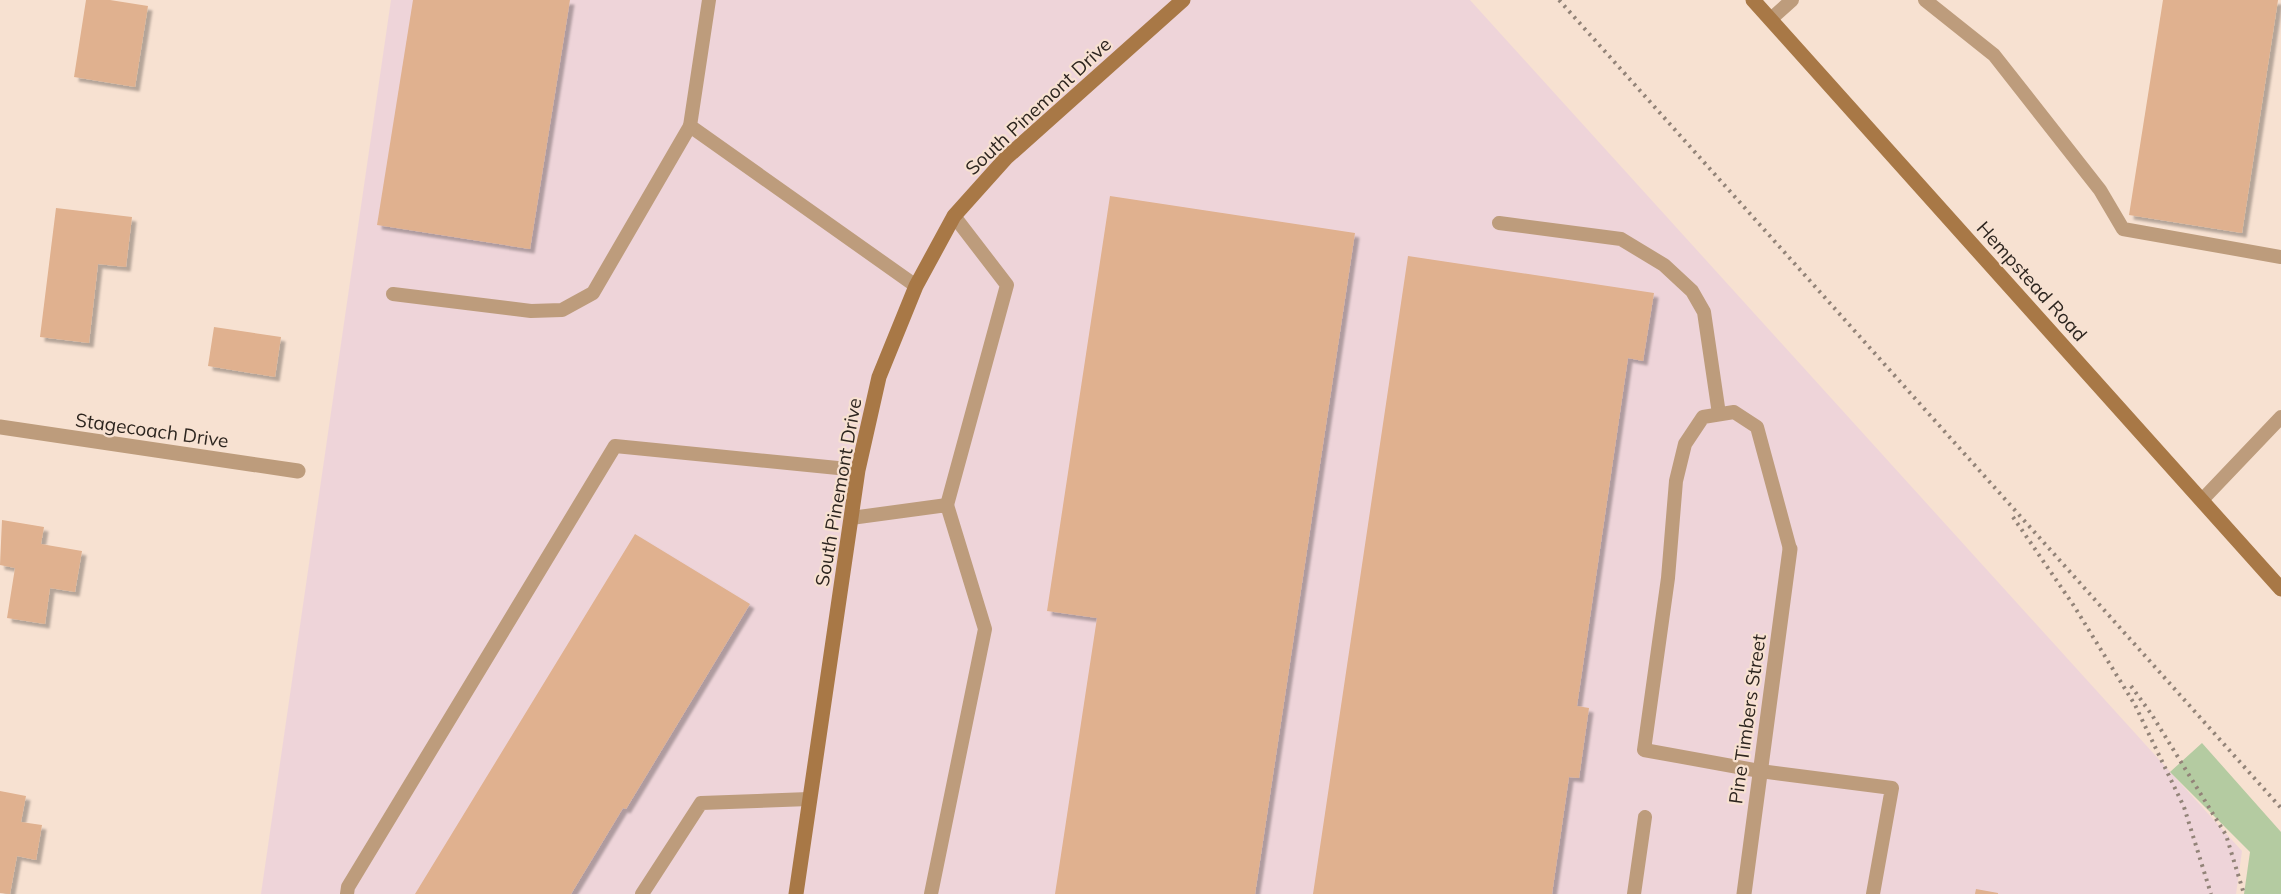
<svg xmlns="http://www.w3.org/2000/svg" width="2281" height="894" font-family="Mulish,sans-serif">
<defs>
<filter id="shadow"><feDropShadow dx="4.5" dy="4.5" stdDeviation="1" flood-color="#0004"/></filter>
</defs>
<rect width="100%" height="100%" fill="#f7e1d1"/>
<path fill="#eed4d9" d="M391,0H1470L2242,851L2236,894H261Z"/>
<path fill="#b4cba1" d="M2202,743L2281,832V894H2244L2250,852L2170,772Z"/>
<g fill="#e0b18f" filter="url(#shadow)">
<path d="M86,0H110L148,6L135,87L74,77Z"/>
<path d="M413,0H570L530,249L377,225Z"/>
<path d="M2163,0H2278L2242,233L2129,215Z"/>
<path d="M1110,196L1355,233L1255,894H1055L1097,618L1047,611Z"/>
<path d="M56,208L132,217L126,267L98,264L89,343L40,337Z"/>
<path d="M1408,256L1654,293L1643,361L1628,358L1577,706L1589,708L1579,778L1569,777L1552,894H1313Z"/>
<path d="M214,327L281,337L275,377L208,366Z"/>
<path d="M2,520L44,527L41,544L82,551L75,592L50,588L45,624L7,618L15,568L0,565Z"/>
<path d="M635,534L750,604L626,809L623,808L571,894H415Z"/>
<path d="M0,791L26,796L21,822L42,825L36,860L17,856L10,894L0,893Z"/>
<path d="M1976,889L1998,893V894H1975Z"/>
</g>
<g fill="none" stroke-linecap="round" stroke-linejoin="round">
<g stroke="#bd9c7c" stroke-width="14">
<path d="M709,0L690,126L916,286"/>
<path d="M1925,0L1994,55L2100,190L2123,229L2281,257"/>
<path d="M1771,19L1792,0"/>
<path d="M1499,223L1621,239L1664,265L1692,291L1704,312L1719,414"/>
<path d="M393,294L531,311L562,310L593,293L690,126"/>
<path d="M2202,500L2281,417"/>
<path d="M947,505L1007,285L954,216"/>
<path d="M851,518L947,505L985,629L931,894"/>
<path d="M1790,549L1757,427L1734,412L1703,417L1685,444L1676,481L1668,578L1644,750L1760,771L1892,788L1873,894"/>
<path d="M347,894L348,887L615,446L858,470"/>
<path d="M642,894L701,803L809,799"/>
<path d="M1634,894L1645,817"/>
</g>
<g stroke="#bd9c7c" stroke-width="15">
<path d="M0,427L298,471"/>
<path d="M1744,894L1790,549"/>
</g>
<g stroke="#a87846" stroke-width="15">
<path d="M1753,0L2281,589"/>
<path d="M796,894L858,470L879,377L916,286L954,216L1006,158L1183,0"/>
</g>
<g stroke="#928378" stroke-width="4" stroke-dasharray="2.5 5" stroke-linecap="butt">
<path d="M1559,0L2281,808"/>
<path d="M2013,517L2074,606L2135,705L2184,807L2211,894"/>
<path d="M2131,686L2152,715L2226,835L2244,894"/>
</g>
</g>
<g text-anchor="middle" stroke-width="4.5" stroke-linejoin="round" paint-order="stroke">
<g font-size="19" fill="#2d251f" stroke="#f7e1d1">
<text transform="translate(1038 106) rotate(-43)" y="7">South Pinemont Drive</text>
<text transform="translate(2032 281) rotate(48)" y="7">Hempstead Road</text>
<text transform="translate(152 430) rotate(8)" y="7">Stagecoach Drive</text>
<text transform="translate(838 492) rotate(-80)" y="7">South Pinemont Drive</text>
<text transform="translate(1747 719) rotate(-82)" y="7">Pine Timbers Street</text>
</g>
</g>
</svg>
